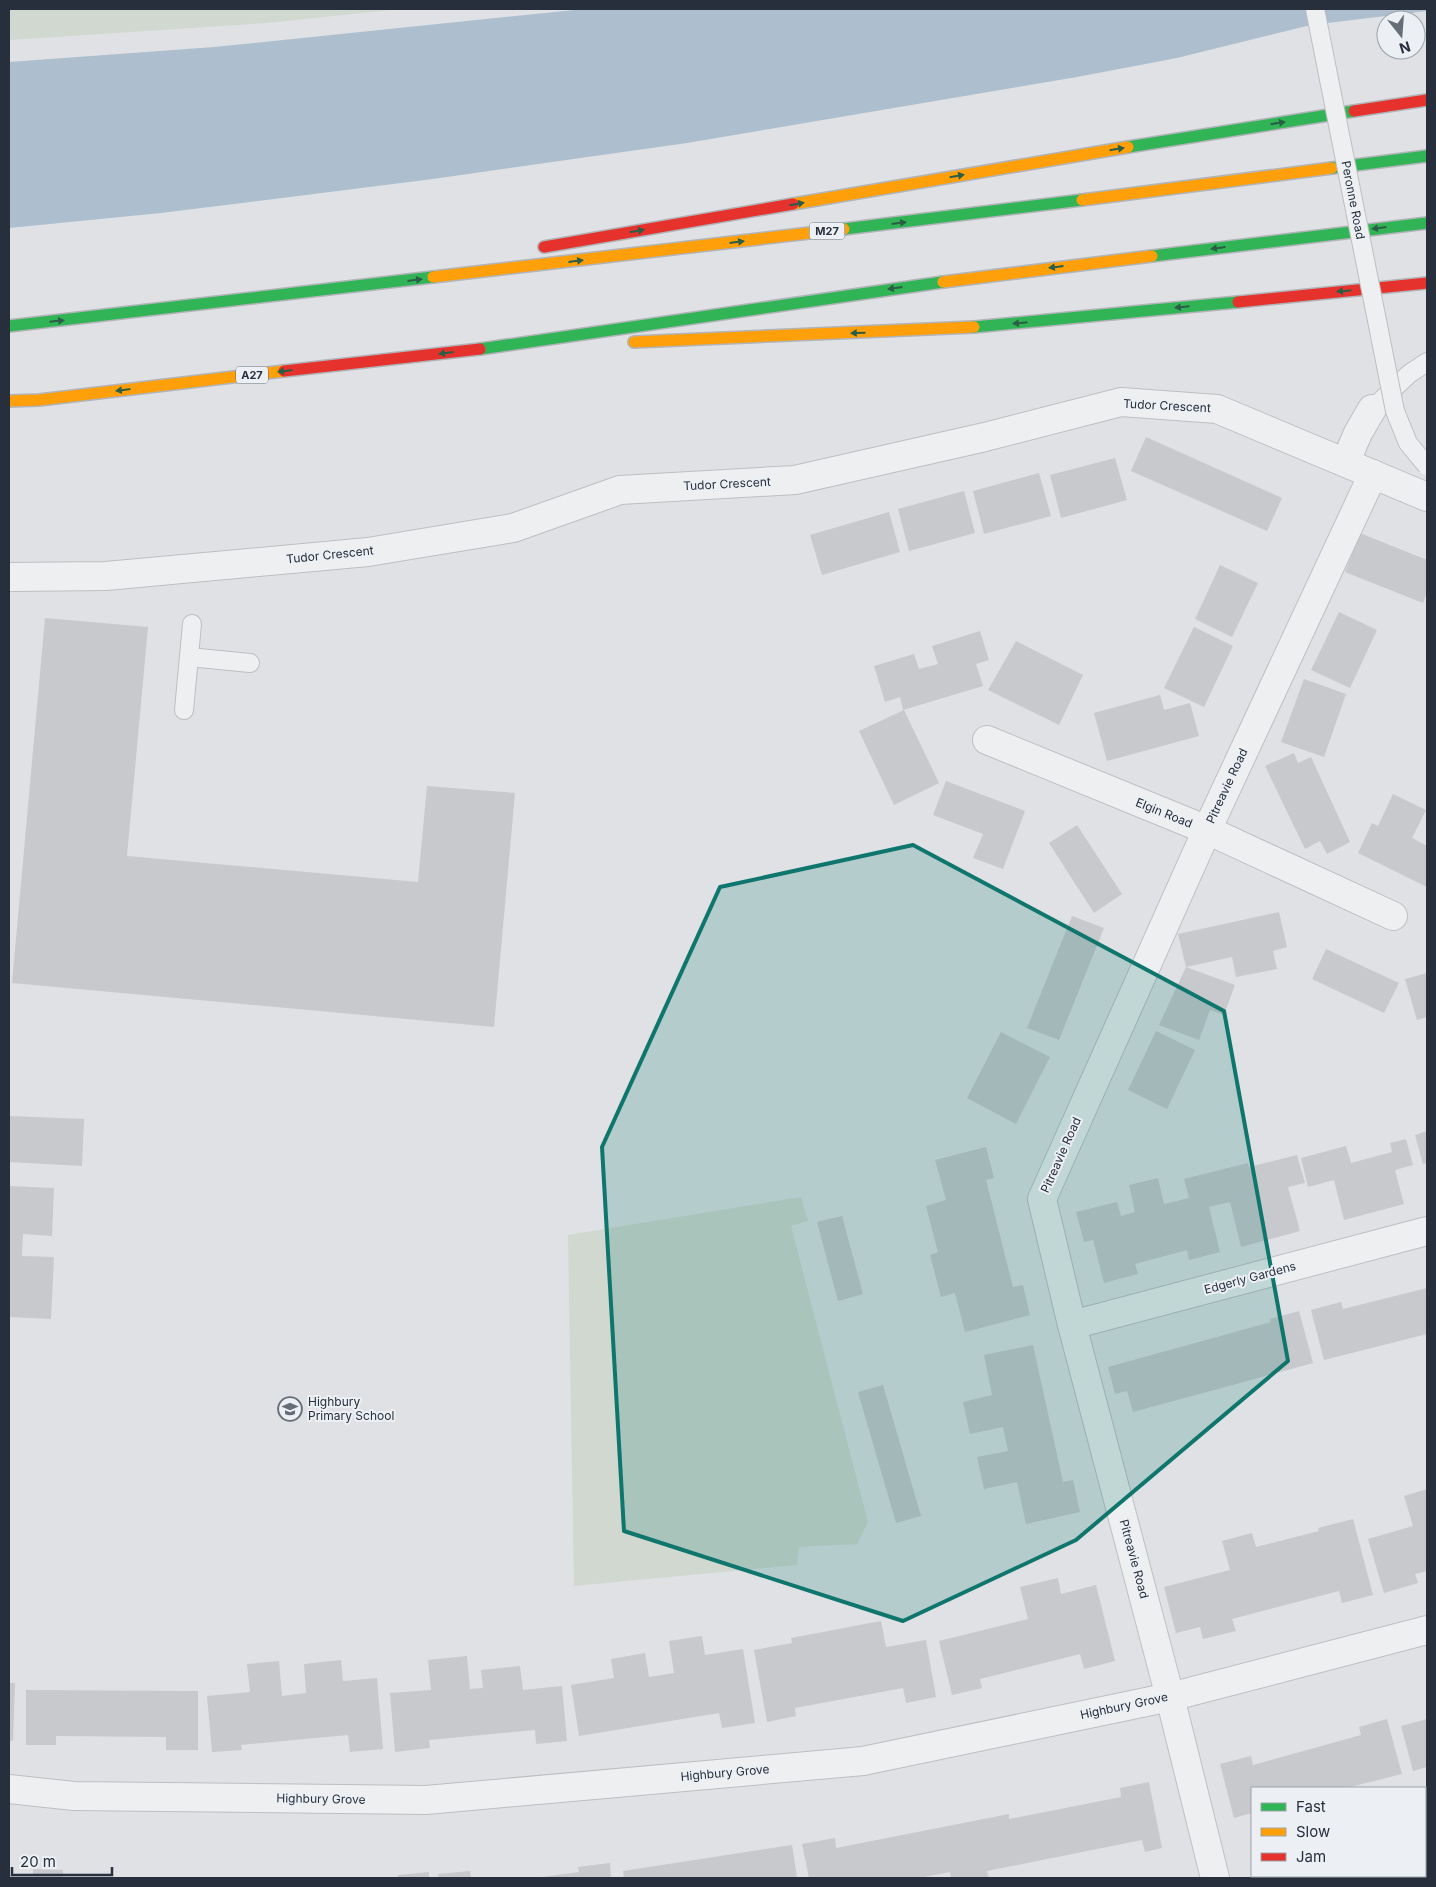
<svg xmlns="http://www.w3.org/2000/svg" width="1436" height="1887" font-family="Inter,sans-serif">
<rect width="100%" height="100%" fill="#dfe1e4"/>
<g fill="#d0d8cf">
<path d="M9,9H399L267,23L9,40Z"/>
<path d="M801,1197L808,1221L791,1226L868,1522L857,1544L799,1547L797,1565L574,1586L568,1235Z"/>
</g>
<path fill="#adbfcf" d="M584,9H1427V11L1311,25L1177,58L1077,77L687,143L433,179L161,213L9,228V62L214,47Z"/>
<g fill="#c7c9cc">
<path d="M1146,437L1282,498L1267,531L1131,471Z"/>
<path d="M1115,458L1127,500L1061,518L1050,475Z"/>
<path d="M1039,473L1051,516L984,534L973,491Z"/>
<path d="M964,491L975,533L909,551L898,509Z"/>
<path d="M889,512L900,552L822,575L810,535Z"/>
<path d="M1360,533L1427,560V592L1423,603L1345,572Z"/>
<path d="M1220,565L1258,583L1232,637L1195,619Z"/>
<path d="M1339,612L1377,630L1350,688L1311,670Z"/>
<path d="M45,618L148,627L127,856L418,882L427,786L515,793L494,1027L12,983Z"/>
<path d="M1194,627L1233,646L1204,707L1164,688Z"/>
<path d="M980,631L989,660L976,664L983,686L903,710L900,697L885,702L874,666L914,654L919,669L938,664L932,646Z"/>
<path d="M1016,641L1083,675L1059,725L988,690Z"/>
<path d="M1304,679L1346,694L1324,757L1281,742Z"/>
<path d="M1160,695L1164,710L1190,703L1199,736L1107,761L1094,713Z"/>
<path d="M904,710L939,783L894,805L859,731Z"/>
<path d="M1294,753L1298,763L1311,757L1350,842L1327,854L1320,841L1305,849L1265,766Z"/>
<path d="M946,781L1025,811L1003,869L973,858L983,834L933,815Z"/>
<path d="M1393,794L1426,810L1412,838L1427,846V887L1358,853L1372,823L1378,826Z"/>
<path d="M1077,825L1122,894L1094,913L1049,843Z"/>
<path d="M1279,912L1287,947L1273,951L1277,969L1236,977L1232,957L1186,967L1235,985L1224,1015L1210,1010L1199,1040L1159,1025L1186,967L1178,934Z"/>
<path d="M1072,916L1104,928L1059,1040L1027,1028Z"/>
<path d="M1326,949L1399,983L1384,1013L1312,979Z"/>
<path d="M1427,973V1017L1417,1020L1405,979Z"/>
<path d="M1156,1031L1195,1050L1167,1109L1128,1090Z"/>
<path d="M1001,1032L1050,1057L1016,1124L967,1098Z"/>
<path d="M9,1116L84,1119L82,1166L9,1162Z"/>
<path d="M1427,1131V1163L1423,1164L1415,1135Z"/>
<path d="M1406,1139L1413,1165L1395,1170L1404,1204L1344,1220L1334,1180L1308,1187L1301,1158L1346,1146L1351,1163L1392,1152L1390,1143Z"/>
<path d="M986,1147L994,1178L986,1180L1013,1287L1023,1285L1030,1315L965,1332L955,1293L941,1297L930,1255L938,1252L926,1206L946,1200L935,1160Z"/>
<path d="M1297,1155L1305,1183L1288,1187L1300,1231L1241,1247L1230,1202L1209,1207L1220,1252L1189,1260L1187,1250L1135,1264L1138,1274L1104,1283L1093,1240L1084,1242L1076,1212L1117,1202L1121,1216L1135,1212L1129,1185L1158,1178L1164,1204L1189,1198L1184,1179L1248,1163L1249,1167Z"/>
<path d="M9,1186L54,1188L52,1236L23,1234L22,1256L54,1257L51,1319L9,1317Z"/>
<path d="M842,1216L863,1294L838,1301L817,1222Z"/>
<path d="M1427,1288V1334L1324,1360L1311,1310L1341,1302L1343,1309Z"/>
<path d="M1299,1311L1313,1363L1133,1412L1127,1391L1115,1394L1108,1367L1271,1322L1270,1319Z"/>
<path d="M1033,1345L1063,1482L1073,1480L1080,1512L1026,1524L1017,1482L984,1489L977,1457L1008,1451L1003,1427L970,1434L963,1402L992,1395L984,1355Z"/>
<path d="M883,1385L921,1516L896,1523L858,1392Z"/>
<path d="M1427,1489V1571L1415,1574L1418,1583L1384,1593L1368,1539L1413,1526L1404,1496Z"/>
<path d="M1353,1519L1373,1595L1342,1603L1339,1591L1232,1619L1236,1631L1203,1639L1200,1627L1176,1633L1164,1587L1230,1570L1222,1541L1252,1533L1256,1547L1319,1531L1318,1528Z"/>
<path d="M1058,1578L1061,1594L1096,1585L1115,1661L1084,1669L1080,1654L980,1679L982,1688L952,1695L939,1641L1028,1619L1020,1587Z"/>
<path d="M881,1621L886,1647L926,1640L936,1697L906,1703L903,1688L795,1708L796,1716L767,1722L754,1650L792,1643L791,1638Z"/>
<path d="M702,1636L705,1655L743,1649L755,1723L722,1728L719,1713L579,1736L571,1685L614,1678L611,1659L645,1653L649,1677L674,1673L669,1641Z"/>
<path d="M467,1656L470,1689L483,1688L481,1670L520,1666L523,1690L562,1686L567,1741L536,1744L535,1730L429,1740L430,1748L395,1752L390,1693L431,1690L428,1660Z"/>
<path d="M341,1660L343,1681L377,1678L383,1749L350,1752L348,1735L241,1745L242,1750L212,1752L207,1696L250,1692L247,1664L279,1661L282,1696L306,1693L304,1664Z"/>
<path d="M9,1683H15L13,1741H9Z"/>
<path d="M26,1690L198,1691V1750H166V1737L56,1736V1745H26Z"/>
<path d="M1387,1719L1402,1774L1346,1788H1252V1813L1234,1818L1220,1764L1251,1756L1253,1765L1361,1735L1359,1727Z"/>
<path d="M1427,1719V1767L1413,1771L1401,1726Z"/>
<path d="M1149,1782L1162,1848L1145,1852L1142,1840L987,1871L989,1878H951L950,1872L919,1878H809L802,1844L835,1838L836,1848L1009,1814V1819L1121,1797L1120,1788Z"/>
<path d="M792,1845L797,1878H624L623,1871Z"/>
<path d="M610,1863L611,1878H535L579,1872L578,1867Z"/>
<path d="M33,1869L63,1870V1878H9V1875L33,1876Z"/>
<path d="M470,1871L471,1878H439L438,1874Z"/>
<path d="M429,1872V1878H398V1875Z"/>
</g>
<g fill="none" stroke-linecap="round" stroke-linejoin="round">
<g stroke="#bdbfc2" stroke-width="20">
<g id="lane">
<path d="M1372,409L1409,374L1427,362"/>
<path d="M189,657L250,663"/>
<path d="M184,710L192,624"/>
</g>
</g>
<g stroke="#bdbfc2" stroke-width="30">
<g id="street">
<path d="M1346,461L1358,433L1372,409"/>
<path d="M9,577L106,576L368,552L513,528L620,490L795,480L985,437L1121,402L1217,409L1427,497"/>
<path d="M987,740L1207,830L1393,916"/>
<path d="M1072,1325L1427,1231"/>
<path d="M9,1789L74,1796L426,1800L863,1761L1170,1697L1427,1630"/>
<path d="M1215,1878L1170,1697L1072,1325L1042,1199L1207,830L1373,474"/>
</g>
</g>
<g stroke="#b1b4b8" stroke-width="14">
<g id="fast">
<path d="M1128,147L1354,111"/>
<path d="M1332,168L1427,156"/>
<path d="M844,229L1082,200"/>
<path d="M1152,256L1427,223"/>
<path d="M9,326L433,277"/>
<path d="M974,327L1238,302"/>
<path d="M480,349L943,282"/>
</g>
</g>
<g stroke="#b1b4b8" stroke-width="14">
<g id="slow">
<path d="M1082,200L1332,168"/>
<path d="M793,204L1128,147"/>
<path d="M433,277L844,229"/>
<path d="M943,282L1152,256"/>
<path d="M634,342L974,327"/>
<path d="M9,401L39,400L284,371"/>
</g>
</g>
<g stroke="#b1b4b8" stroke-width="14">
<g id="jam">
<path d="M1354,111L1427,100"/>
<path d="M544,247L793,204"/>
<path d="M1238,302L1427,283"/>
<path d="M284,371L480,349"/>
</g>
</g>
<use href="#lane" stroke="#eeeff1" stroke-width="18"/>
<use href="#street" stroke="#eeeff1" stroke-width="28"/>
<use href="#fast" stroke="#30b455" stroke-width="11"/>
<use href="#slow" stroke="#ff9f0a" stroke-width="11"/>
<use href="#jam" stroke="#e5322d" stroke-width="11"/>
<g stroke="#bdbfc2" stroke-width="20" stroke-linecap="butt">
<path id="lane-bridge" d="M1315,9L1395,411L1408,443L1427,466"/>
</g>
<use href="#lane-bridge" stroke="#eeeff1" stroke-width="18"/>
</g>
<defs><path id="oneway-solid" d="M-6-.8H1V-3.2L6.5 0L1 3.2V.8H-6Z" transform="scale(1.25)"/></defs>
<g fill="#2a5e45">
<use href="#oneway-solid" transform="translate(1278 123) rotate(-9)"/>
<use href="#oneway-solid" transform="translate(1117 149) rotate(-9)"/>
<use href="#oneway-solid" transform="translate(957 176) rotate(-10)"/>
<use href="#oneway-solid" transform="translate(797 204) rotate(-10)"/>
<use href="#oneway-solid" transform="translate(899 223) rotate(-7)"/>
<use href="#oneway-solid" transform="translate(1379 228) rotate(173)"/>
<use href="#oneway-solid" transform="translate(637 231) rotate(-10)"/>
<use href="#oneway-solid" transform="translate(737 242) rotate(-7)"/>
<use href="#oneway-solid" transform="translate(1218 248) rotate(173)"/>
<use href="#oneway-solid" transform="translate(576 261) rotate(-7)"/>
<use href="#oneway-solid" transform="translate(1056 267) rotate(173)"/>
<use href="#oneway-solid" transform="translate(415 280) rotate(-7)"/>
<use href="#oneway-solid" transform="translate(895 288) rotate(172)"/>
<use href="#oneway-solid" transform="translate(1344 291) rotate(174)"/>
<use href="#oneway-solid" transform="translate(1182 307) rotate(174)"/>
<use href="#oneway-solid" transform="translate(57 321) rotate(-6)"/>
<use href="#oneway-solid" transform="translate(1020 323) rotate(174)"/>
<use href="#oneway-solid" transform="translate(858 333) rotate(178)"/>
<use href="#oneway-solid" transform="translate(446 353) rotate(173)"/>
<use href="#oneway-solid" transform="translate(285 371) rotate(173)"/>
<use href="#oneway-solid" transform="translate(123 390) rotate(173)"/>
</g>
<path fill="#0f766e" fill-opacity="0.2" stroke="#0f766e" stroke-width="4" stroke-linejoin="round" d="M913,845L1224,1011L1288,1361L1076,1540L903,1621L624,1531L602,1147L720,887Z"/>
<defs>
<g id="school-ring" transform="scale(1.25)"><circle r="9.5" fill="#ecf0f4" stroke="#676d77" stroke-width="1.5"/><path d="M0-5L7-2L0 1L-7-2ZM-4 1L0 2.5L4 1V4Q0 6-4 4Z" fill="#676d77"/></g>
</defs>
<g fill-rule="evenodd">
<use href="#school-ring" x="290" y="1409"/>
</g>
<g text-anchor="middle" stroke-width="4" stroke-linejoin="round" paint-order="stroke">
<g fill="#ecf0f4" stroke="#626973" stroke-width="1">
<rect x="809.5" y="222.5" width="35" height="17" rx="4"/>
<rect x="236" y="366.5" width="32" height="17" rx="4"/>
</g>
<g font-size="11" font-weight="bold" fill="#272f3c">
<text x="827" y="235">M27</text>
<text x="252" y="379">A27</text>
</g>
<g font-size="12" fill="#272f3c" stroke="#ecf0f4">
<text transform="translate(1353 200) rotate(79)" y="4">Peronne Road</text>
<text transform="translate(1167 406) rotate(3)" y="4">Tudor Crescent</text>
<text transform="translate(727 484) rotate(-3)" y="4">Tudor Crescent</text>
<text transform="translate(330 555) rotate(-6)" y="4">Tudor Crescent</text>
<text transform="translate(1227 786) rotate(-65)" y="4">Pitreavie Road</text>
<text transform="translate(1164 813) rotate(22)" y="4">Elgin Road</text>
<text transform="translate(1061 1155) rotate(-66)" y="4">Pitreavie Road</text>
<text transform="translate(1250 1278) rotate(-15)" y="4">Edgerly Gardens</text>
<text transform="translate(1134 1559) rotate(75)" y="4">Pitreavie Road</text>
<text transform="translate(1124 1706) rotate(-12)" y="4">Highbury Grove</text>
<text transform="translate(725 1773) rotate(-5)" y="4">Highbury Grove</text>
<text transform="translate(321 1799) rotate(1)" y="4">Highbury Grove</text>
</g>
<g font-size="12" fill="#272f3c" stroke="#ecf0f4" text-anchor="start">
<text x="308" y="1406">Highbury<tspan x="308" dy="14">Primary School</tspan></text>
</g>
</g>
<rect width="1436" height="1887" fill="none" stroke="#272f3c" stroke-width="20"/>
<rect x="1251" y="1787" width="175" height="90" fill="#ecf0f4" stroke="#9da3aa"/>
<rect x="1261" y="1803" width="25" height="8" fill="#30b455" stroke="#9da3aa"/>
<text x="1296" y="1812" font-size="15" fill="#272f3c">Fast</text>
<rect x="1261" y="1828" width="25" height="8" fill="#ff9f0a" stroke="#9da3aa"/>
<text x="1296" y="1837" font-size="15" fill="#272f3c">Slow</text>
<rect x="1261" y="1853" width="25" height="8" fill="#e5322d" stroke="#9da3aa"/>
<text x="1296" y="1862" font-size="15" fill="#272f3c">Jam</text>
<g transform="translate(1401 35) rotate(163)"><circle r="24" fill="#ecf0f4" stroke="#9da3aa"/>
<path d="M0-4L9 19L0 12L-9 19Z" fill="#676d77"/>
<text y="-8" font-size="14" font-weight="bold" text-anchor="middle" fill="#272f3c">N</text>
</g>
<path d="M12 1867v8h100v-8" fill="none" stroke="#272f3c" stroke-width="2.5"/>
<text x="20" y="1867" font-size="15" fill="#272f3c" stroke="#ecf0f4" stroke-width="4" paint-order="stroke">20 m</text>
</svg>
